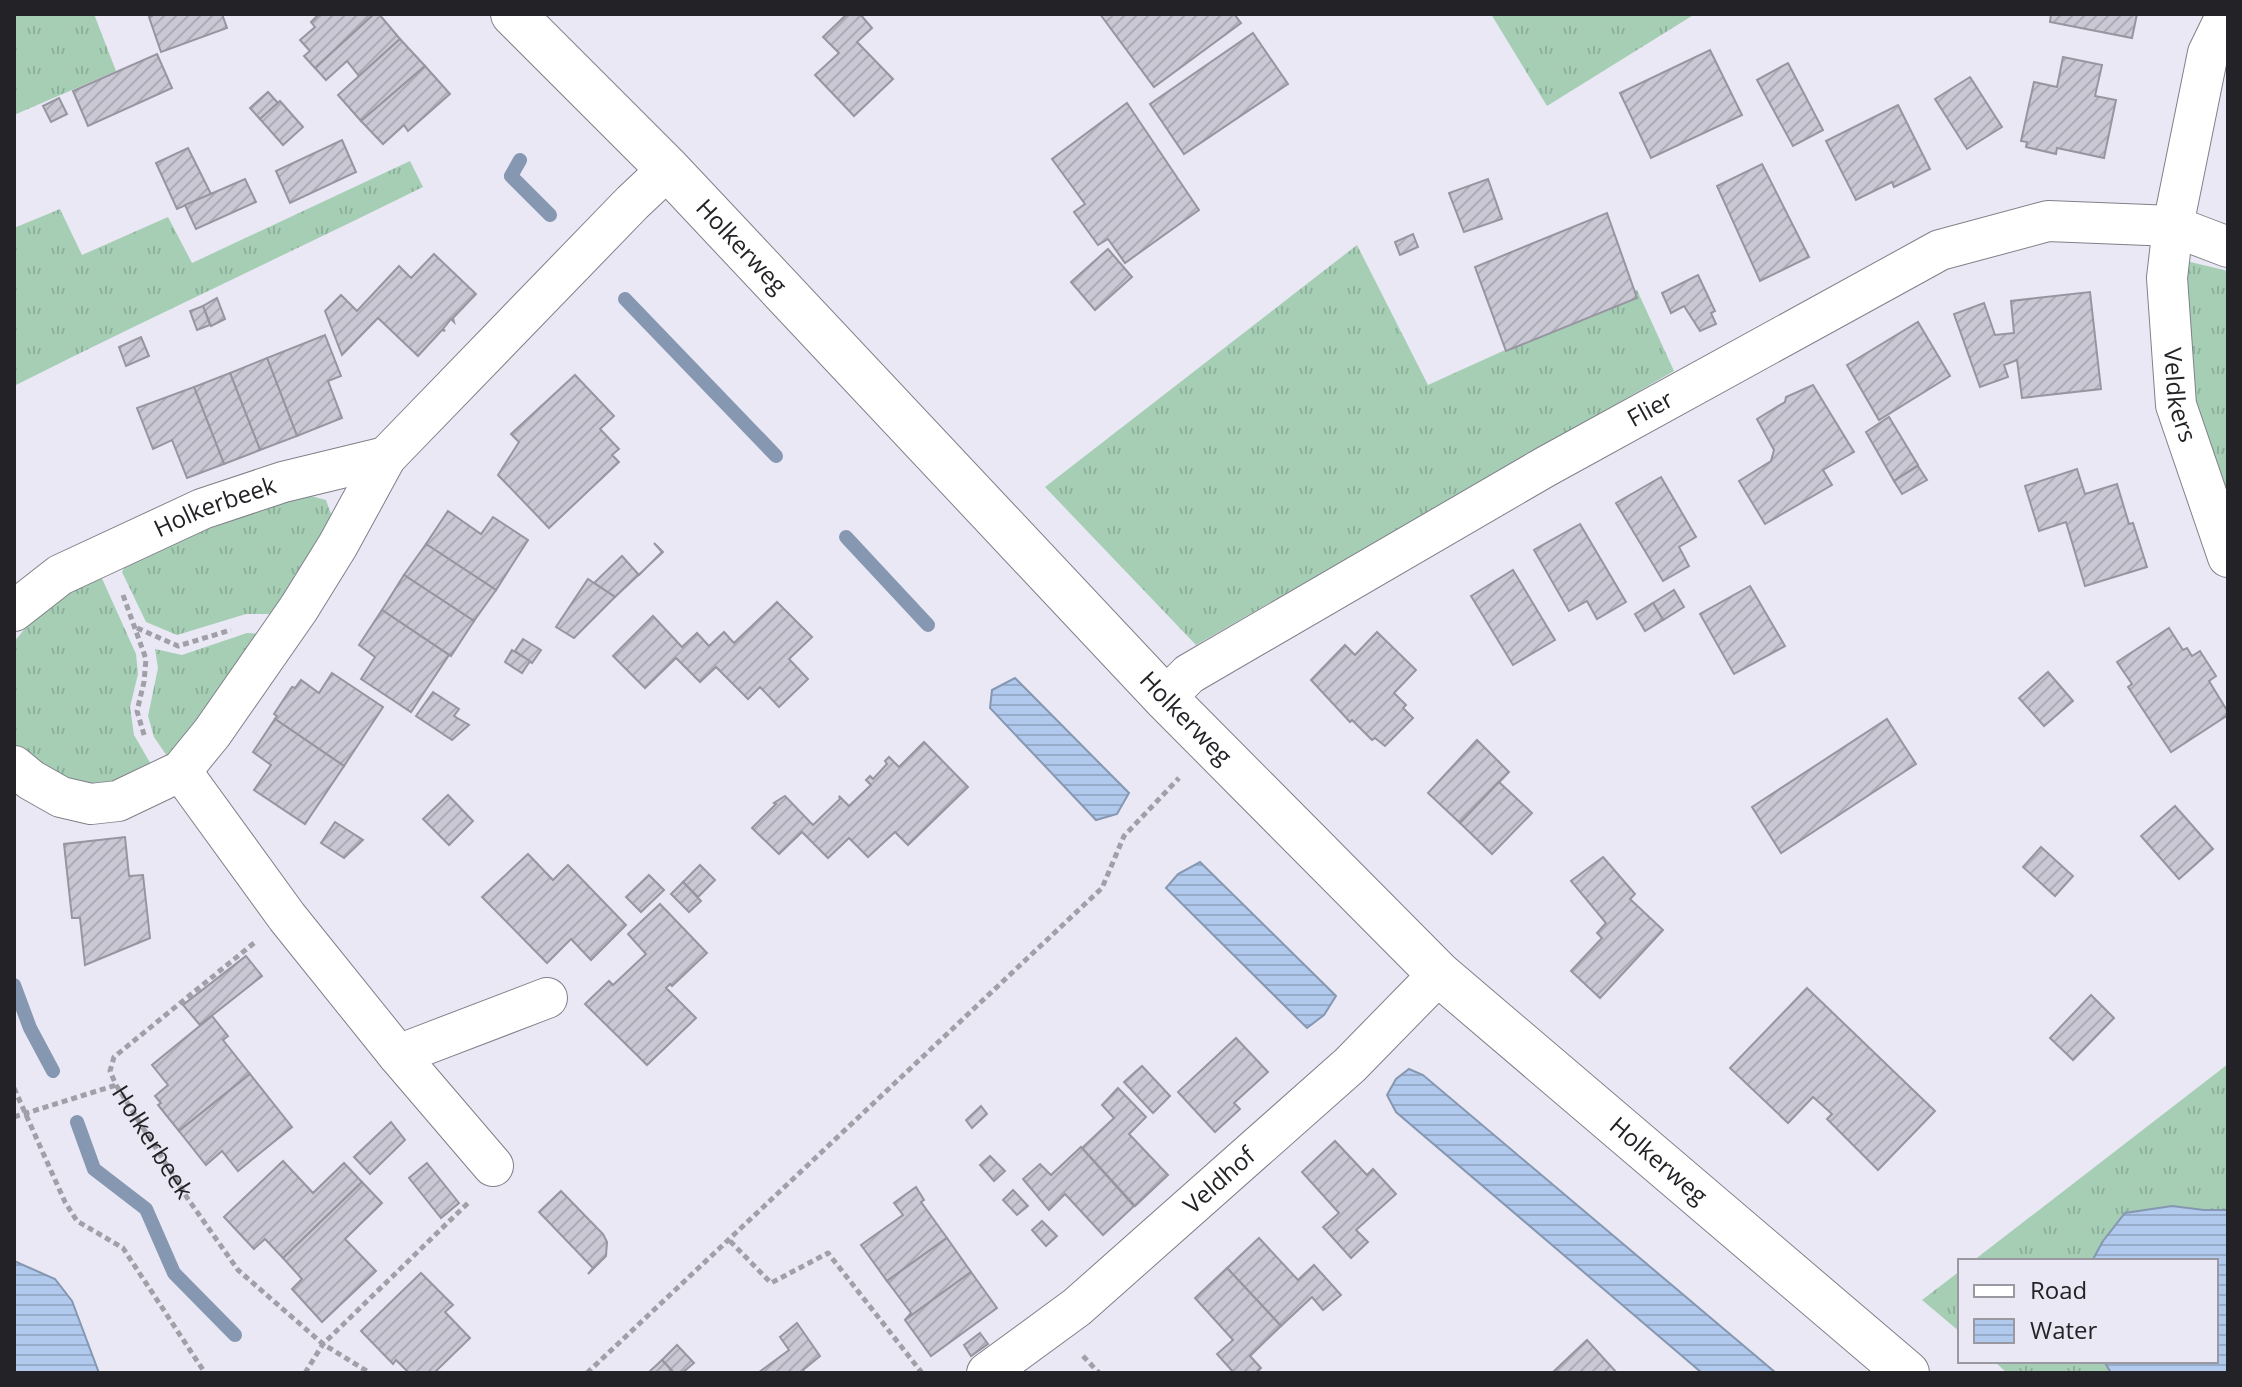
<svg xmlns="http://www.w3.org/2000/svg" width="2242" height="1387" font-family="'Open Sans',sans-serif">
<defs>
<pattern id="grass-tufts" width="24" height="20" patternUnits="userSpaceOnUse" patternTransform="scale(2)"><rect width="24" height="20" fill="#a5ceb4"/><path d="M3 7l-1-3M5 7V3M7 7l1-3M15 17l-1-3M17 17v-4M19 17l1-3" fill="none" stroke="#8eb19b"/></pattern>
<pattern id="water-rules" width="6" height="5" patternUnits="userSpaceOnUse" patternTransform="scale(2)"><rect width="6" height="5" fill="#b0c9ec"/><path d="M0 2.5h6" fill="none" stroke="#97acca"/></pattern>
<pattern id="building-hatch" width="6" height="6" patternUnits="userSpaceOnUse" patternTransform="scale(2)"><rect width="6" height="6" fill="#c9c8d4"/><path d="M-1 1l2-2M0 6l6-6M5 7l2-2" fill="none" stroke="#acacb6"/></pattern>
</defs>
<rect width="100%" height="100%" fill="#e9e8f4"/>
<g fill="url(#grass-tufts)">
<path d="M14,14H94L116,71L14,115Z"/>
<path d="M1491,14H1695L1547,106Z"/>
<path d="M410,161L423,187C287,254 149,318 14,386V228L60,209L82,255L168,217L192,263Z"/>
<path d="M1357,245L1428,385L1637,290L1674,371L1196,645L1045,487Z"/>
<path d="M2178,259L2228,271V512L2197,424Z"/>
<path d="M307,495L326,500L334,522L279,614H246L177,635L146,622L122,572L130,556Z"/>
<path d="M100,574L136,654L138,674L130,707L134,735L152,766C139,773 120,786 106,787C71,789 31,773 14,743V642L40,610Z"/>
<path d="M247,633L264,634L169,759L154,737L148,716L158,668L155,649L182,655Z"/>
<path d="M2228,1064V1210H2204L2172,1206L2103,1241L2092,1261H1973Z"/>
<path d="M1960,1271V1332L1922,1300Z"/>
<path d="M1994,1361H2104L2111,1373H2007Z"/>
</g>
<g fill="url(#water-rules)" stroke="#8697b1" stroke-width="2">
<path d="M1015,678L1129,793L1117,814L1096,820L990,708L992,690Z"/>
<path d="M1200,862L1336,996L1324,1015L1307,1028L1166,888L1178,874Z"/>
<path d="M1409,1069L1423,1075L1776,1373H1702L1396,1112L1387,1095L1396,1079Z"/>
<path d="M2172,1206L2204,1210H2228V1373H2111L2104,1361H2216V1261H2092L2103,1241L2125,1213Z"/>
<path d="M14,1261L55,1279L72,1301L99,1373H14Z"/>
</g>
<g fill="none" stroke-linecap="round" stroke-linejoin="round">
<g stroke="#8697b1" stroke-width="14">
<path d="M520,160L511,176L550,215"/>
<path d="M625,299L776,456"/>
<path d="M846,537L928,625"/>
<path d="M14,985L30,1028L53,1071"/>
<path d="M77,1122L94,1169L146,1209L174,1273L235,1335"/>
</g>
</g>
<g fill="url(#building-hatch)" stroke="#9695a0" stroke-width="2">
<path d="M155,14H222L227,28L161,52L149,17Z"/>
<path d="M319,14H374L315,68L304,56L310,51L300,40L315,27L311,22Z"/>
<path d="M374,14H379L400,39L359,76L347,61L326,80L315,68Z"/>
<path d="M847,14H860L872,28L857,42L893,79L854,116L815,75L839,53L823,37Z"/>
<path d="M1100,14H1234L1241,23L1154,87Z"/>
<path d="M2051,14H2137L2132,38L2050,22Z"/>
<path d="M1253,33L1288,84L1184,154L1150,104Z"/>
<path d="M400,39L425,66L361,121L338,95Z"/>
<path d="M1710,50L1742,115L1651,158L1620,93Z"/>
<path d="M157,54L172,88L88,126L73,91Z"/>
<path d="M2063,57L2102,65L2095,96L2116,100L2104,158L2057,148L2056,154L2026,147L2027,142L2021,141L2034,82L2057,87Z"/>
<path d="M1788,63L1823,130L1793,146L1757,80Z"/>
<path d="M425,66L450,94L408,131L404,125L383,144L361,121Z"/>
<path d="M1970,77L2002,127L1967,149L1935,99Z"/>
<path d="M268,92L278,103L260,119L250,108Z"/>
<path d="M59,98L67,114L51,122L43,106Z"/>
<path d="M280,101L303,127L283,145L260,119Z"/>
<path d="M1127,103L1199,210L1125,263L1108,239L1098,245L1074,212L1085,204L1052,159Z"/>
<path d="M1898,105L1930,169L1894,187L1892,182L1856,200L1826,141Z"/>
<path d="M342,140L356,172L290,203L276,171Z"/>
<path d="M188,148L211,194L177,209L156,163Z"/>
<path d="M1762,164L1809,257L1760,281L1717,186Z"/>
<path d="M245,179L256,202L196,229L185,205Z"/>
<path d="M1488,179L1502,219L1464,232L1449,193Z"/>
<path d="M1607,213L1637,298L1506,351L1475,267Z"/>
<path d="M1413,234L1418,247L1400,255L1395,242Z"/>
<path d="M1108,249L1132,277L1095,310L1071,282Z"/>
<path d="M434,254L476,294L453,318L454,322L451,319L443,329L445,331L442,330L418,356L378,318L342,355L325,311L341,295L357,311L399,266L411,278Z"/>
<path d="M1698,275L1715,311L1711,313L1716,324L1700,331L1684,306L1671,313L1662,293Z"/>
<path d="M2090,292L2101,389L2022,398L2017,360L2004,365L2008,377L1980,387L1954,314L1984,303L1995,335L2014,333L2011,301Z"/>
<path d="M217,298L225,319L211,326L203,306Z"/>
<path d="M203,306L210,325L197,330L190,311Z"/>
<path d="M1918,322L1950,376L1879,420L1847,365Z"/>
<path d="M325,335L341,376L328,381L342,418L297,436L267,358Z"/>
<path d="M141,337L149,356L126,366L119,347Z"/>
<path d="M267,358L297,436L260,450L230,373Z"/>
<path d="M230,373L260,450L224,464L194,387Z"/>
<path d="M575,375L614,416L600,429L619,449L612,455L619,462L549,528L498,475L519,442L511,434Z"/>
<path d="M1813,385L1854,452L1823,470L1832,485L1765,524L1739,481L1771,461L1774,450L1757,419L1785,402L1786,397Z"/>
<path d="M194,387L224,464L187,478L172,440L153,449L137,408Z"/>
<path d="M1889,417L1918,465L1894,481L1866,432Z"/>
<path d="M1918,466L1927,480L1902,494L1894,481Z"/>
<path d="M2077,469L2085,494L2117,484L2129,524L2133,523L2147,567L2085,586L2066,522L2039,531L2025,486Z"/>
<path d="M1661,477L1696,537L1679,547L1689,566L1663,581L1616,503Z"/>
<path d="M448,511L481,534L493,517L528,540L496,590L426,544Z"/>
<path d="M1580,524L1626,602L1597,619L1587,601L1569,611L1534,550Z"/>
<path d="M654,543L663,552L615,597L594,583L622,556L639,575L662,552Z"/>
<path d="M426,544L496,590L474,621L404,575Z"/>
<path d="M1513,570L1555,640L1513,665L1471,596Z"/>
<path d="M404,575L474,621L451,656L382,610Z"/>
<path d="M588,579L615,597L574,638L556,627Z"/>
<path d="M1750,586L1785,646L1734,674L1700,614Z"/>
<path d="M1674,590L1684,607L1663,620L1653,603Z"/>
<path d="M777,602L812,637L789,659L808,679L779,707L760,687L748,699L716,667L700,682L676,658L645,688L613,656L653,616L682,647L697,633L709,646L724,632L734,643Z"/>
<path d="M1653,603L1663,620L1645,631L1635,614Z"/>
<path d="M382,610L449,655L411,712L361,679L375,657L359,645Z"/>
<path d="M2169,628L2183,650L2187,648L2192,656L2200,651L2216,676L2209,681L2228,712V715L2171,752L2128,687L2132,684L2117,662Z"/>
<path d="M1377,632L1416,670L1394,693L1406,705L1403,708L1413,718L1385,746L1375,738L1372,740L1352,720L1350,722L1311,680L1345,645L1355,655Z"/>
<path d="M523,639L541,650L532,663L515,651Z"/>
<path d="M512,650L530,661L522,673L505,662Z"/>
<path d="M2048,672L2073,701L2044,726L2019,698Z"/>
<path d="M332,673L383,707L344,766L275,719L277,716L274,714L292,687L295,688L301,680L319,693Z"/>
<path d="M433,692L459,709L454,716L469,725L452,740L416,716Z"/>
<path d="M275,719L344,766L305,824L254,790L271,765L253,752Z"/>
<path d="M1887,719L1916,764L1781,853L1752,807Z"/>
<path d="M1477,740L1509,772L1460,823L1428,793Z"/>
<path d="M924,742L968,787L908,845L895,832L868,857L849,838L828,858L802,832L779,854L752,828L776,804L774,803L785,796L813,825L840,799L839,796L849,806L871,785L866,780L870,776L873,779L887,764L885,761L889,757L899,767Z"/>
<path d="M1499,782L1532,813L1492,854L1460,823Z"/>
<path d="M448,795L473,821L449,845L423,819Z"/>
<path d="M2175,806L2213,849L2179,879L2141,836Z"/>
<path d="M335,822L363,840L344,858L321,843Z"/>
<path d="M125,837L129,876L143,875L150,938L85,965L80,918H72L64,844Z"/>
<path d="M2041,847L2073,876L2055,896L2023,867Z"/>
<path d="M528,854L553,880L568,865L626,925L591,960L571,939L547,963L482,897Z"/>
<path d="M1603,857L1635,894L1630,899L1663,930L1600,998L1571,971L1602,938L1597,933L1606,923L1571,881Z"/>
<path d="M700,865L715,880L698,897L683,882Z"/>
<path d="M649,875L664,890L641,912L626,897Z"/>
<path d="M683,882L701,901L689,912L671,894Z"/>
<path d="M660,904L707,953L672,986L670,984L666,988L696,1018L647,1065L585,1004L609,981L613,985L646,954L628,934Z"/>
<path d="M246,956L262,976L200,1025L183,1005Z"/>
<path d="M1807,988L1935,1111L1878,1170L1827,1119L1832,1114L1813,1097L1788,1123L1730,1068Z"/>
<path d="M2091,995L2114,1018L2073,1060L2050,1038Z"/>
<path d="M212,1016L228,1036L223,1040L250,1074L179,1131L158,1105L161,1103L155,1096L168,1085L152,1065Z"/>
<path d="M1236,1038L1268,1072L1234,1103L1240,1109L1215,1132L1178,1092Z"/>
<path d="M1142,1066L1170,1096L1153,1113L1124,1082Z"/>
<path d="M250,1074L292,1127L238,1171L222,1151L206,1165L179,1131Z"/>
<path d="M1118,1088L1146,1117L1129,1134L1168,1175L1135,1206L1082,1148L1114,1118L1102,1105Z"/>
<path d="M981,1106L987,1114L972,1128L966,1120Z"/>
<path d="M391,1122L405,1140L370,1174L354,1157Z"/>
<path d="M1335,1141L1367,1175L1373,1169L1396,1194L1356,1230L1368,1242L1351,1258L1323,1227L1339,1213L1302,1172Z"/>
<path d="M1081,1147L1134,1206L1103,1235L1065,1194L1049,1210L1023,1179L1040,1164L1051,1175Z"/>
<path d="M990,1156L1005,1171L994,1181L980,1165Z"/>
<path d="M283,1161L313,1193L344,1163L362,1182L283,1258L265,1239L254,1249L224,1217Z"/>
<path d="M427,1163L459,1203L441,1218L409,1178Z"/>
<path d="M362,1182L382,1203L345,1239L376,1271L322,1322L292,1289L302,1279L283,1258Z"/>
<path d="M916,1187L924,1200L921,1202L947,1238L887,1281L861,1245L903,1215L894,1203Z"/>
<path d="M1013,1190L1028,1206L1017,1215L1003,1200Z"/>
<path d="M561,1191L603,1234L607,1242L606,1256L588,1274L593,1268L539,1212Z"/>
<path d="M1042,1221L1057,1236L1046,1246L1032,1230Z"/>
<path d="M947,1238L971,1272L905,1320L911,1313L887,1281Z"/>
<path d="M1259,1238L1298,1280L1314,1265L1341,1295L1323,1310L1312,1297L1281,1326L1227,1268Z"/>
<path d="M1227,1268L1281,1326L1250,1356L1261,1368L1256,1373H1234L1217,1354L1233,1340L1195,1298Z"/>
<path d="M971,1272L997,1308L931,1356L905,1320Z"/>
<path d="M421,1273L453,1305L445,1312L470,1338L434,1373H409L396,1360L393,1364L361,1331Z"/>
<path d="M797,1323L820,1356L803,1370L805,1373H758L789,1350L780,1337Z"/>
<path d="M980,1333L988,1344L971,1356L964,1345Z"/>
<path d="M1587,1340L1617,1373H1552Z"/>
<path d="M677,1345L694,1363L682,1373H674L662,1360Z"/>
<path d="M662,1360L674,1373H648Z"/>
</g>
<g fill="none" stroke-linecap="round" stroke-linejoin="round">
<g stroke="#80808a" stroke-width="42">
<g id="minor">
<path id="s2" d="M2227,14L2208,53L2173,226L2167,278L2176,405L2228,557"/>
<path id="s3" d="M14,611L60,575L202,509L283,482L386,457"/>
<path id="s4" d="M1165,698L1189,674L1545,467L1940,250L2048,221L2173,226L2228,247"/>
<path d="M14,766L31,780L61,797L91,804L118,801L181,771L212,733L299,608L338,545L386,457L632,203L668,169"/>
<path d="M181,771L287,917L398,1055L493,1166"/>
<path d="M398,1055L547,998"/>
<path id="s5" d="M987,1373L1077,1307L1350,1065L1439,974"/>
</g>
</g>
<g stroke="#80808a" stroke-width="46">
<g id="tertiary">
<path id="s6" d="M513,14L668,169L1165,698L1439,974L1907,1373"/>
</g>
</g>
<g stroke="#a1a0a9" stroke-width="5" stroke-dasharray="6 4" stroke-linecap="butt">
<path d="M123,595L146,659L144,682L137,711L145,738"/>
<path d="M137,628L178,646L231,630"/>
<path id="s1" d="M254,943L114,1057L110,1071L116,1085L188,1199L238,1270L323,1344L370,1373"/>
<path d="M14,1088L65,1202L77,1221L123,1248L205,1373"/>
<path d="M14,1117L116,1085"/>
<path d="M730,1241L771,1283L828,1253L922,1373"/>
<path d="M1083,1356L1099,1373"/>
<path d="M305,1373L323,1344L470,1201"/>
<path d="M587,1373L1102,888L1124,836L1179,778"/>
</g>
<use href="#minor" stroke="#fff" stroke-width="40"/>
<use href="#tertiary" stroke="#fff" stroke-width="44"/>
</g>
<g text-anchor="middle" stroke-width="8" stroke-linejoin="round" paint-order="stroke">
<g font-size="24" fill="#232327" stroke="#e9e8f4">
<text dy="8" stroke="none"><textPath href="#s6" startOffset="326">Holkerweg</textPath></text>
<text dy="8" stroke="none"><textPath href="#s2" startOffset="390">Veldkers</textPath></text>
<text dy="8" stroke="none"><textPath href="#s4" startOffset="566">Flier</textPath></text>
<text dy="8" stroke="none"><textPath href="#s3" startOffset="228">Holkerbeek</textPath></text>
<text dy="8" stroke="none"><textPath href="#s6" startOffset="974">Holkerweg</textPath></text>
<text dy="8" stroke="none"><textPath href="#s1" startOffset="278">Holkerbeek</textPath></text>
<text dy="8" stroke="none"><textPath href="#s6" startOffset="1622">Holkerweg</textPath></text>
<text dy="8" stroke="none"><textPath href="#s5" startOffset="302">Veldhof</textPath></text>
</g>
</g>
<rect width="2242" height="1387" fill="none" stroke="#232327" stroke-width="32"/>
<rect x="1958" y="1259" width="260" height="104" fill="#e9e8f4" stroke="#9a99a2" stroke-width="2"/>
<rect x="1974" y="1285" width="40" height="12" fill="#ffffff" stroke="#9a99a2" stroke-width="2"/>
<text x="2030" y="1299" font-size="24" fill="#232327">Road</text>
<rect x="1974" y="1319" width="40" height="24" fill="url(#water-rules)" stroke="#9a99a2" stroke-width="2"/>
<text x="2030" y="1339" font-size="24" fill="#232327">Water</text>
</svg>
